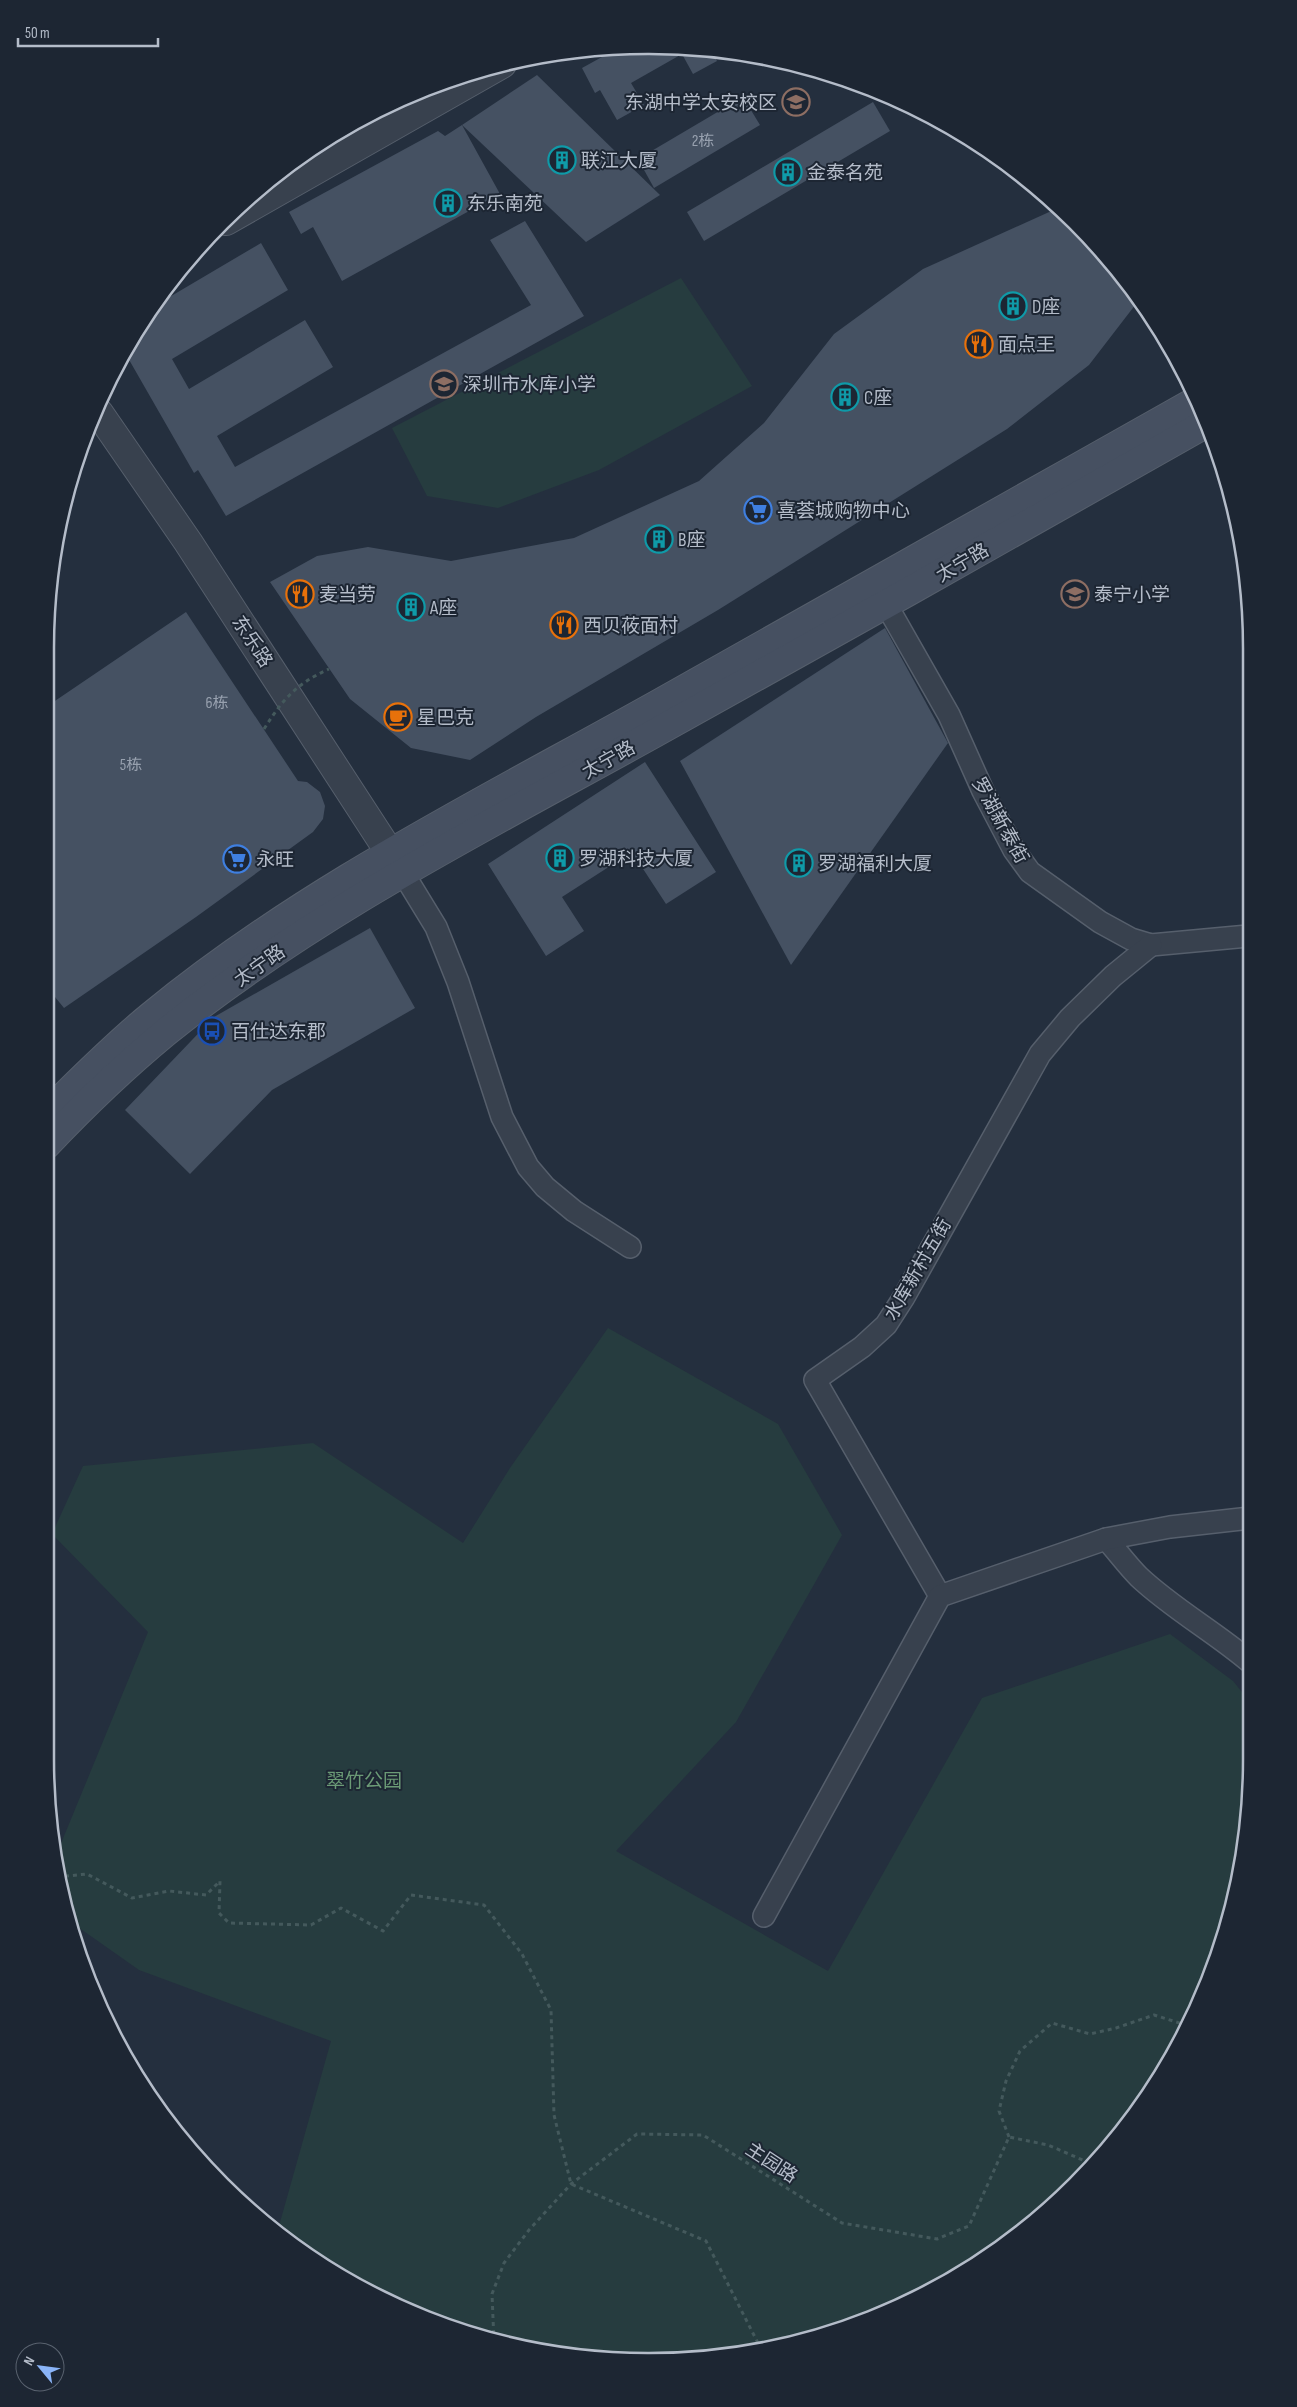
<svg xmlns="http://www.w3.org/2000/svg" width="1297" height="2407" font-family="'Sofia Sans Condensed','Noto Sans SC',sans-serif">
<rect width="100%" height="100%" fill="#242f3e"/>
<g fill="#263c3f">
<path d="M681,278L752,386L599,470L498,508L427,496L392,428Z"/>
<path d="M608,1328L778,1424L842,1535L736,1722L616,1851L828,1971L982,1698L1170,1634L1233,1681L1250,1702L1251,1798L1231,1915L1171,2060L1127,2126L1047,2212L984,2260L880,2316L804,2342L688,2361H609L493,2342L417,2316L313,2260L277,2233L331,2041L139,1970L68,1920L57,1876L55,1858L148,1632L52,1534L83,1466L313,1443L463,1543L510,1468Z"/>
</g>
<g fill="#455162">
<path d="M620,47L711,50L717,61L693,74L682,54L631,83L644,105L617,120L600,90L595,93L582,68Z"/>
<path d="M537,75L660,195L586,242L462,125Z"/>
<path d="M743,97L760,125L654,188L638,159Z"/>
<path d="M873,102L890,131L704,241L687,212Z"/>
<path d="M462,125L500,194L342,281L313,227L301,234L289,212L438,131L445,136Z"/>
<path d="M1058,208L1139,300L1089,365L1007,429L718,610L536,717L470,760L411,748L350,699L270,582L317,556L368,547L451,561L574,538L699,481L764,423L834,334L923,269Z"/>
<path d="M525,221L584,316L226,516L198,470L194,473L124,351L156,305L261,243L288,290L172,359L189,389L305,320L333,367L217,436L235,467L531,305L490,240Z"/>
<path d="M186,612L298,781L307,782L320,792L325,806L323,819L313,832L196,917L64,1008L46,986V707Z"/>
<path d="M885,628L948,743L791,965L680,761Z"/>
<path d="M645,762L716,872L666,904L632,852L562,897L584,931L546,956L488,864Z"/>
<path d="M370,928L415,1008L272,1090L190,1174L125,1110L214,1017Z"/>
</g>
<g fill="none" stroke-linecap="round" stroke-linejoin="round">
<g stroke="#565f6c" stroke-width="24">
<g id="minor">
<path d="M879,592L949,715L983,791L1014,850L1030,872L1100,922L1131,939L1151,945L1248,936"/>
<path d="M403,873L436,927L458,982L502,1117L528,1167L545,1187L574,1211L630,1247"/>
<path d="M1106,1539C1117,1551 1127,1565 1139,1577C1173,1609 1215,1632 1250,1662"/>
<path d="M940,1596L815,1380L862,1347L886,1325L904,1297L1040,1054L1070,1018L1113,976L1151,945"/>
<path d="M764,1916L940,1596L1106,1539L1170,1527L1250,1518"/>
</g>
</g>
<g stroke="#565f6c" stroke-width="30">
<g id="tertiary">
<path d="M226,221L502,64"/>
<path d="M99,413L188,542L403,873"/>
</g>
</g>
<g stroke="#565f6c" stroke-width="30">
<g id="secondary">
<path d="M46,1114C80,1081 114,1046 151,1016C305,889 487,800 660,703C839,603 1016,502 1194,402"/>
<path d="M46,1145C82,1107 126,1065 166,1032C315,912 487,826 653,734C838,632 1021,528 1205,424"/>
</g>
</g>
<g stroke="#44595c" stroke-width="3" stroke-dasharray="4 4" stroke-linecap="butt">
<path d="M57,1877L87,1874L132,1898L169,1891L206,1895L220,1881L219,1913L229,1923L311,1925L341,1908L383,1931L411,1895L484,1905L522,1954L551,2010L554,2115L571,2184L706,2241L761,2349"/>
<path d="M1009,2137L999,2111L1006,2081L1020,2051L1052,2023L1090,2034L1116,2028L1154,2015L1186,2025"/>
<path d="M494,2342L492,2294L504,2263L529,2230L571,2184L637,2134L703,2135L842,2223L937,2239L969,2226L1009,2137L1048,2145L1092,2164"/>
</g>
<use href="#minor" stroke="#38414e" stroke-width="21"/>
<use href="#tertiary" stroke="#38414e" stroke-width="28"/>
<use href="#secondary" stroke="#465061" stroke-width="28"/>
<path stroke="#44595c" stroke-width="3" stroke-dasharray="4 4" stroke-linecap="butt" d="M264,729C283,699 296,684 329,669"/>
</g>
<defs>
<g id="school-ring" transform="scale(1.4375)"><circle r="9.5" fill="#1d2633" stroke="#8d6e63" stroke-width="1.5"/><path d="M0-5L7-2L0 1L-7-2ZM-4 1L0 2.5L4 1V4Q0 6-4 4Z" fill="#8d6e63"/></g>
<g id="building-ring" transform="scale(1.4375)"><circle r="9.5" fill="#1d2633" stroke="#0f9aa8" stroke-width="1.5"/><path d="M-4-6H4V6H1V3H-1V6H-4ZM-2.5-4.3h1.7v1.8h-1.7ZM.8-4.3h1.7v1.8H.8ZM-2.5-1h1.7V.8h-1.7ZM.8-1h1.7V.8H.8Z" fill="#0f9aa8"/></g>
<g id="restaurant-ring" transform="scale(1.4375)"><circle r="9.5" fill="#1d2633" stroke="#e8710a" stroke-width="1.5"/><path d="M-5-6h1v4h1v-4h1v4h1v-4h1v5L-1.5 .5V6h-2V.5L-5-1ZM5-6V6H3V1.5H1.5Q1.5-4 5-6Z" fill="#e8710a"/></g>
<g id="supermarket-ring" transform="scale(1.4375)"><circle r="9.5" fill="#1d2633" stroke="#3f7fe0" stroke-width="1.5"/><path d="M-6-5.5h2.5l.6 2H6L4.5 2H-2.5L-4.4-4H-6ZM-1.5 3.2a1.3 1.3 0 1 0 .1 0ZM3 3.2a1.3 1.3 0 1 0 .1 0Z" fill="#3f7fe0"/></g>
<g id="cafe-ring" transform="scale(1.4375)"><circle r="9.5" fill="#1d2633" stroke="#e8710a" stroke-width="1.5"/><path d="M-5.5-4.5H6V0H3Q3 3.5 0 3.5H-2.5Q-5.5 3.5-5.5 0ZM3-3.2v2h1.7v-2ZM-6 4.5H4V6H-6Z" fill="#e8710a"/></g>
<g id="bus-ring" transform="scale(1.4375)"><circle r="9.5" fill="#1d2633" stroke="#1a4fb4" stroke-width="1.5"/><path d="M-5-6H5V4H4V6H2V4H-2V6H-4V4H-5ZM-3.5-4V0h7V-4ZM-3.5 1.2v1.5H-2V1.2ZM2 1.2v1.5H3.5V1.2Z" fill="#1a4fb4"/></g>
</defs>
<g fill-rule="evenodd">
<use href="#school-ring" x="796" y="102"/>
<use href="#building-ring" x="562" y="160"/>
<use href="#building-ring" x="788" y="172"/>
<use href="#building-ring" x="448" y="203"/>
<use href="#building-ring" x="1013" y="306"/>
<use href="#restaurant-ring" x="979" y="344"/>
<use href="#school-ring" x="444" y="384"/>
<use href="#building-ring" x="845" y="397"/>
<use href="#supermarket-ring" x="758" y="510"/>
<use href="#building-ring" x="659" y="539"/>
<use href="#restaurant-ring" x="300" y="594"/>
<use href="#school-ring" x="1075" y="594"/>
<use href="#building-ring" x="411" y="607"/>
<use href="#restaurant-ring" x="564" y="625"/>
<use href="#cafe-ring" x="398" y="717"/>
<use href="#building-ring" x="560" y="858"/>
<use href="#supermarket-ring" x="237" y="859"/>
<use href="#building-ring" x="799" y="863"/>
<use href="#bus-ring" x="212" y="1031"/>
</g>
<g text-anchor="middle" stroke-width="4" stroke-linejoin="round" paint-order="stroke">
<g font-size="16" fill="#98a1af">
<text x="703" y="146">2栋</text>
<text x="217" y="708">6栋</text>
<text x="131" y="770">5栋</text>
</g>
<g font-size="19" fill="#b4bcc9" stroke="#1d2633" text-anchor="start">
<text x="777" y="109" text-anchor="end">东湖中学太安校区</text>
<text x="581" y="167">联江大厦</text>
<text x="807" y="179">金泰名苑</text>
<text x="467" y="210">东乐南苑</text>
<text x="1032" y="313">D座</text>
<text x="998" y="351">面点王</text>
<text x="463" y="391">深圳市水库小学</text>
<text x="864" y="404">C座</text>
<text x="777" y="517">喜荟城购物中心</text>
<text x="678" y="546">B座</text>
<text x="319" y="601">麦当劳</text>
<text x="1094" y="601">泰宁小学</text>
<text x="430" y="614">A座</text>
<text x="583" y="632">西贝莜面村</text>
<text x="417" y="724">星巴克</text>
<text x="579" y="865">罗湖科技大厦</text>
<text x="256" y="866">永旺</text>
<text x="818" y="870">罗湖福利大厦</text>
<text x="231" y="1038">百仕达东郡</text>
</g>
<g font-size="19" fill="#b4bcc9" stroke="#1d2633">
<text transform="translate(962 562) rotate(-30)" y="7">太宁路</text>
<text transform="translate(253 641) rotate(57)" y="7">东乐路</text>
<text transform="translate(608 759) rotate(-29)" y="7">太宁路</text>
<text transform="translate(1001 820) rotate(61)" y="7">罗湖新泰街</text>
<text transform="translate(259 965) rotate(-35)" y="7">太宁路</text>
<text transform="translate(917 1269) rotate(-60)" y="7">水库新村五街</text>
<text transform="translate(772 2162) rotate(33)" y="7">主园路</text>
</g>
<g font-size="19" fill="#6b9a76" stroke="#1d2633">
<text x="364" y="1787">翠竹公园</text>
</g>
</g>
<path d="M0 0H1297V2407H0ZM648 54H649A594 594 0 0 1 1243 648V1759A594 594 0 0 1 649 2353H648A594 594 0 0 1 54 1759V648A594 594 0 0 1 648 54Z" fill="#1d2633" fill-rule="evenodd"/>
<path fill="none" stroke="#b4bcc9" stroke-width="2.5" d="M648 54H649A594 594 0 0 1 1243 648V1759A594 594 0 0 1 649 2353H648A594 594 0 0 1 54 1759V648A594 594 0 0 1 648 54Z"/>
<g transform="translate(40 2367) rotate(299)"><circle r="24" fill="#1d2633" stroke="#59626f"/>
<path d="M0-4L9 19L0 12L-9 19Z" fill="#8ab4f8"/>
<text y="-8" font-size="14" font-weight="bold" text-anchor="middle" fill="#b4bcc9">N</text>
</g>
<path d="M18 38v8h140v-8" fill="none" stroke="#b4bcc9" stroke-width="2.5"/>
<text x="25" y="38" font-size="15" fill="#b4bcc9" stroke="#1d2633" stroke-width="4" paint-order="stroke">50 m</text>
</svg>
